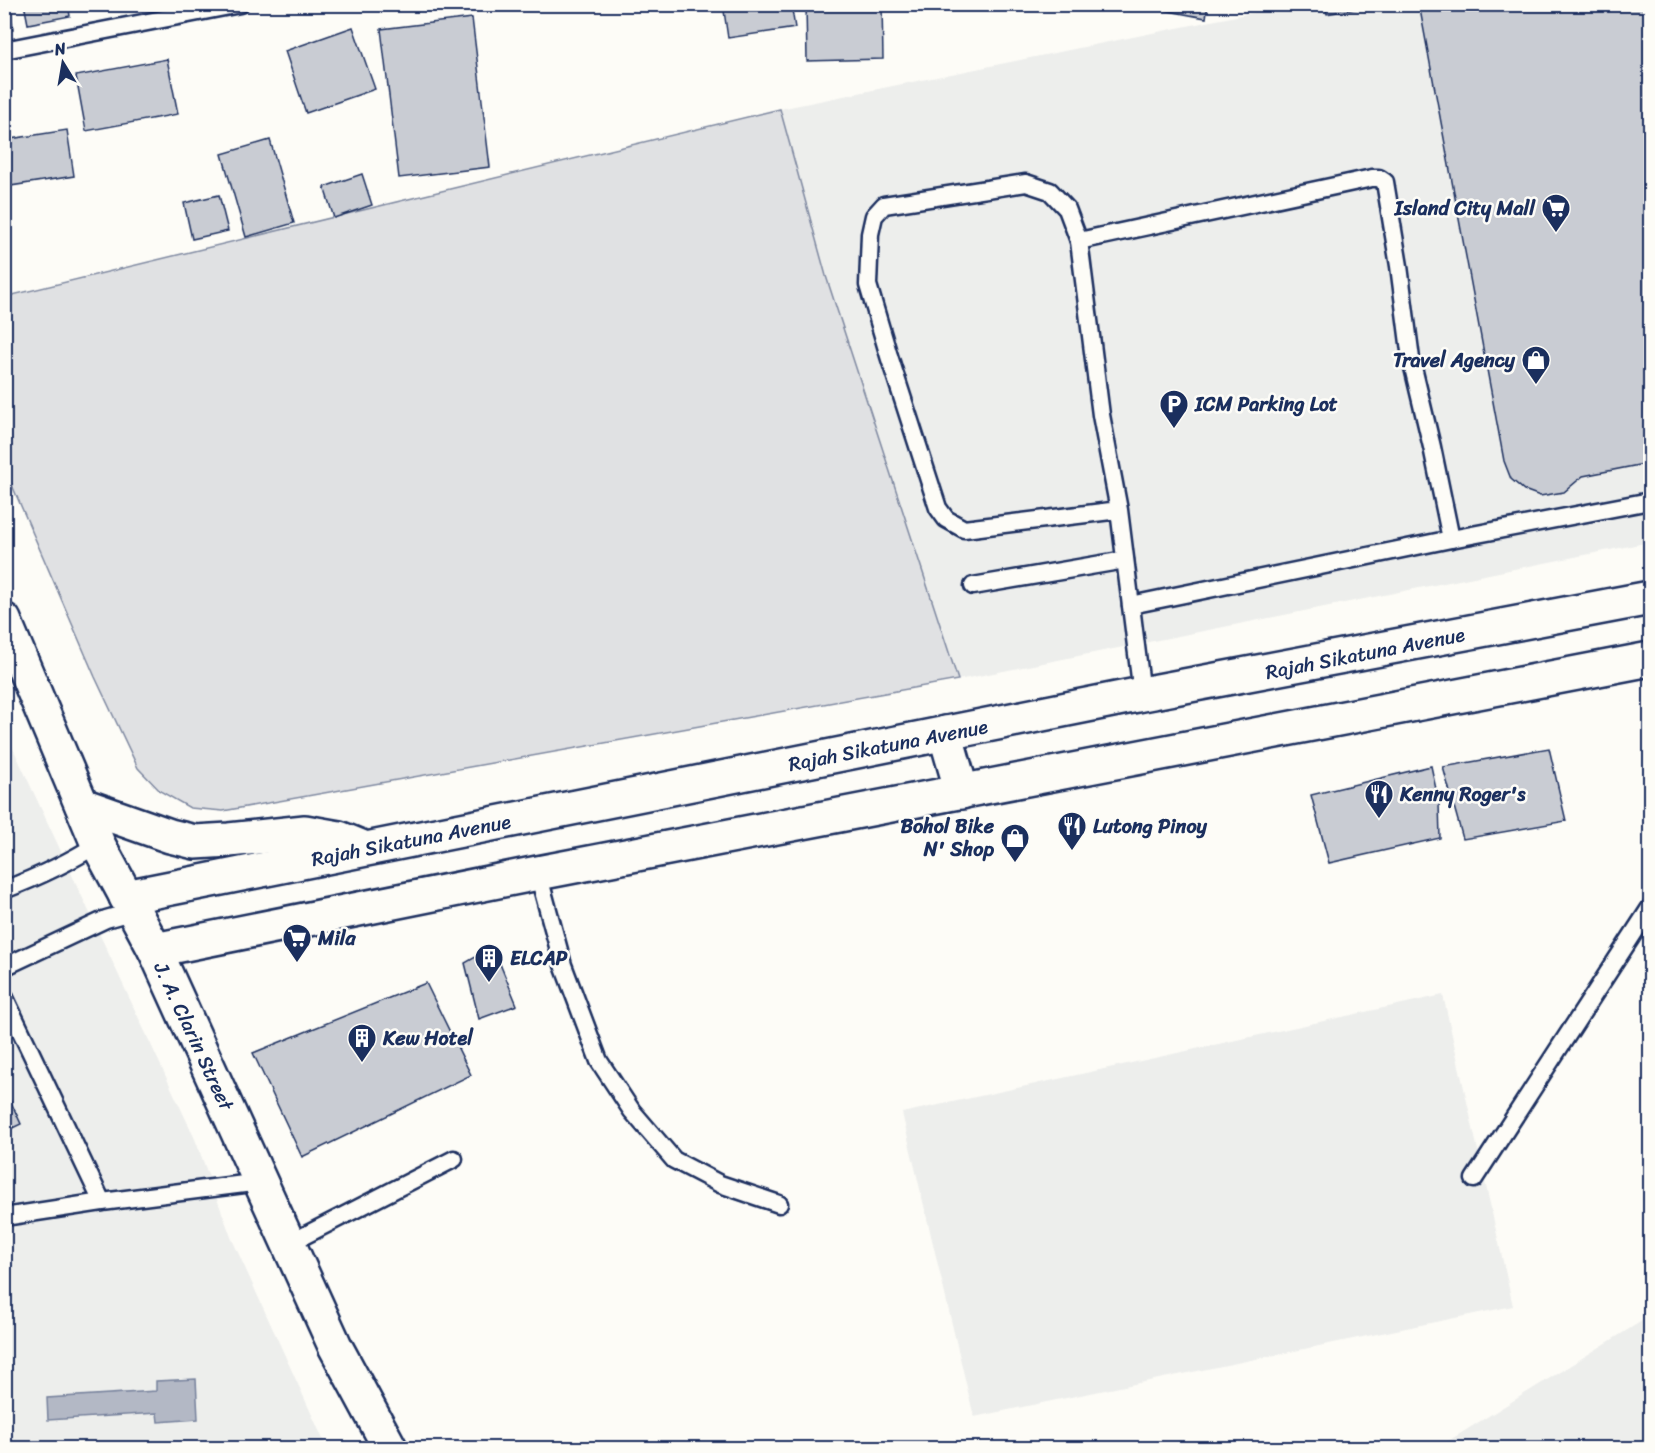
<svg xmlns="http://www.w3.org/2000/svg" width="1655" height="1453" font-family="Sriracha,sans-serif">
<rect width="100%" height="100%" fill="#fdfcf7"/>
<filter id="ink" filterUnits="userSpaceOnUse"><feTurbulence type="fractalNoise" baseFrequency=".0167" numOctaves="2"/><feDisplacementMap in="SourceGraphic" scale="12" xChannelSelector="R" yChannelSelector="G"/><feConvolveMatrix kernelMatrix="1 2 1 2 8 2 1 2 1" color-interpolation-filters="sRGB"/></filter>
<g filter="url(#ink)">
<g fill="#edeeec">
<path d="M1290,5H1650V542L958,680L826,276L780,109Z"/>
<path d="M4,729L195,1139L231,1237L327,1448H5Z"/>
<path d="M1443,995L1513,1306L974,1417L902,1113Z"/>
<path d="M1650,1316V1448H1437Z"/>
</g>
<path fill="#e0e1e3" stroke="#7e88a0" stroke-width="1.5" d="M780,109L826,276L958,680L223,811L190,808L160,791L138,768L95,677L5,469L4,297Z"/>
<path fill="#b3b8c5" stroke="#76819c" stroke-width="1.5" d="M196,1379L198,1419L158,1422L157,1413L48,1420L47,1398L156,1391V1381Z"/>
<g fill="#c9ccd3" stroke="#1b2f5e" stroke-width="1.5">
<path d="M4,4H11L13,30H4Z"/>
<path d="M24,4H68L70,16L28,24Z"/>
<path d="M723,4H791L795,28L728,38Z"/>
<path d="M806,4H882L883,59L807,61Z"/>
<path d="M1131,4H1208L1206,18Z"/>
<path d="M1324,4H1383L1327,14Z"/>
<path d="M1419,4H1650V474L1649,463L1583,476L1564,492L1540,496L1524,490L1511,479L1504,461Z"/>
<path d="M472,18L490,167L399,178L381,29Z"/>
<path d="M353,27L375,89L306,113L285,51Z"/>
<path d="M167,59L178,114L86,131L76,76Z"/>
<path d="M67,130L74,176L4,187V140Z"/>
<path d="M270,140L294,223L246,237L222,154Z"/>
<path d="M362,174L372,205L334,218L324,187Z"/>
<path d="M219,195L228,231L192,239L184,203Z"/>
<path d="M1549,748L1566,821L1463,839L1443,767Z"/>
<path d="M1431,766L1439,803L1440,838L1329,863L1311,795Z"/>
<path d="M493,947L517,1005L479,1019L465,963Z"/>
<path d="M426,983L471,1075L302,1157L253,1053Z"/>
<path d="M4,1087L21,1124L4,1132Z"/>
</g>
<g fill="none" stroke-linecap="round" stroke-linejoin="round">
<g stroke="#1b2f5e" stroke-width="21">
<g id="service">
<path d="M4,50L240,4"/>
<path d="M1079,241L1372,178H1379L1385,182L1399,266L1411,359L1432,447L1451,539L1131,605"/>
<path d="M1119,510L964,529L946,519L938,508L889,356L868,285L870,234L874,216L884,205L1026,183L1050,191L1067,209L1079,241L1101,415L1119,510L1142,694"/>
<path d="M1451,539L1650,501"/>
<path d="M973,586L1125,560"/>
<path d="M538,873L563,965L599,1061L632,1111L674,1160L720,1184L779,1204"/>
<path d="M4,890C38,877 68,863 98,844"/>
<path d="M4,967L106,919L134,911"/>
<path d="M4,996L102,1202"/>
<path d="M1474,1179L1650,908"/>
<path d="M4,1217L102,1202L260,1182"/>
<path d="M288,1244L454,1159"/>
</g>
</g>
<g stroke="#1b2f5e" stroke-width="38">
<g id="secondary">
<path d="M4,620L98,844L155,950L335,1346L390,1448"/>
<path d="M945,733L962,792"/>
<path d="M82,805L170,836L195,842L229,840L305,832L339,838L361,847"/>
<path d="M126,897L1142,694L1650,598"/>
<path d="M155,950L538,873L1650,659"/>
</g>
</g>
<use href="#service" stroke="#fdfcf7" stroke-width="16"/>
<use href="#secondary" stroke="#fdfcf7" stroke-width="33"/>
</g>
</g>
<defs>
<g id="supermarket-pin" transform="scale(1.5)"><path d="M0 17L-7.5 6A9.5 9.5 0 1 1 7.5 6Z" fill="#1b2f5e" stroke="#fdfcf7"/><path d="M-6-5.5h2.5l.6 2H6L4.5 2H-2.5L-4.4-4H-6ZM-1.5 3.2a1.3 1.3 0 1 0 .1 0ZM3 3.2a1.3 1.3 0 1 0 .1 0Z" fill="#fff"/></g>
<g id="shop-pin" transform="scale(1.5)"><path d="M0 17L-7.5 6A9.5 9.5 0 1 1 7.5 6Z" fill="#1b2f5e" stroke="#fdfcf7"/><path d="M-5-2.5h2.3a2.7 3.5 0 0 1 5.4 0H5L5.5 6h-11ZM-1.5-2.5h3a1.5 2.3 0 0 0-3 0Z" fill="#fff"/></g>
<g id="parking-pin" transform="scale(1.5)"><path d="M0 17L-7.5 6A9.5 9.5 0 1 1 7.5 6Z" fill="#1b2f5e" stroke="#fdfcf7"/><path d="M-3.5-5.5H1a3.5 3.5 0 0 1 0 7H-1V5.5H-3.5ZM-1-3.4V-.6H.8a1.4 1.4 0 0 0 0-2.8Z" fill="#fff"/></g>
<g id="restaurant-pin" transform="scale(1.5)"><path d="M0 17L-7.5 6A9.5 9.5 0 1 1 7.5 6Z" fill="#1b2f5e" stroke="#fdfcf7"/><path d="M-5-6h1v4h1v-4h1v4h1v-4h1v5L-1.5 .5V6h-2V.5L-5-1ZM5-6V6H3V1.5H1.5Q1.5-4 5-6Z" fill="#fff"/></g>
<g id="building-pin" transform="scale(1.5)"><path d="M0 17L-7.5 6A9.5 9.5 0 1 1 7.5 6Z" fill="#1b2f5e" stroke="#fdfcf7"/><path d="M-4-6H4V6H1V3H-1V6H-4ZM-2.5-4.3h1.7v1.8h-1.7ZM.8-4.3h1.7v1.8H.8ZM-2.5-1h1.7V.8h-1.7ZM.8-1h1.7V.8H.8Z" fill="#fff"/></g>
</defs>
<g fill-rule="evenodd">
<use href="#supermarket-pin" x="1556" y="208"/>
<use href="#shop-pin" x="1536" y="360"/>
<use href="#parking-pin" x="1174" y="404"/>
<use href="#restaurant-pin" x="1379" y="794"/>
<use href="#restaurant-pin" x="1072" y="826"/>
<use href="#shop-pin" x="1015" y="838"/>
<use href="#supermarket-pin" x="297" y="938"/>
<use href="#building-pin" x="489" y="958"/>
<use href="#building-pin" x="362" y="1038"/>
</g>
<g text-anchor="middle" stroke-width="5" stroke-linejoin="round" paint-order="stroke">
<g font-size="20" font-weight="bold" fill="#1b2f5e" stroke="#fdfcf7" text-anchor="start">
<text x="1535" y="215" text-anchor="end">Island City Mall</text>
<text x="1515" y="367" text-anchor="end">Travel Agency</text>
<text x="1195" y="411">ICM Parking Lot</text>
<text x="1400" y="801">Kenny Roger's</text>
<text x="994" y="833" text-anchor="end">Bohol Bike<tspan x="994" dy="23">N' Shop</tspan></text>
<text x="1093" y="833">Lutong Pinoy</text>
<text x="318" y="945">Mila</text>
<text x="510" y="965">ELCAP</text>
<text x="383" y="1045">Kew Hotel</text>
</g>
<g font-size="20" fill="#1b2f5e" stroke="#fdfcf7">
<text transform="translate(1365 653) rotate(-11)" y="7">Rajah Sikatuna Avenue</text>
<text transform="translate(888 745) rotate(-11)" y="7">Rajah Sikatuna Avenue</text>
<text transform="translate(411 840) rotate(-11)" y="7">Rajah Sikatuna Avenue</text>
<text transform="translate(194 1036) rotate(65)" y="7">J. A. Clarin Street</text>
</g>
</g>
<rect width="1655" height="1453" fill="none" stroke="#fdfcf7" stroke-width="24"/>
<rect x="12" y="12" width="1631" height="1429" fill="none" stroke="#1b2f5e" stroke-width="2" filter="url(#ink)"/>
<g transform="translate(63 63) rotate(349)" stroke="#fdfcf7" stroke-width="4.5" paint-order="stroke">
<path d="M0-4.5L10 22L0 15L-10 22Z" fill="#1b2f5e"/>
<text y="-9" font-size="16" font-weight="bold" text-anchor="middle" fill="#1b2f5e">N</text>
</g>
</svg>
